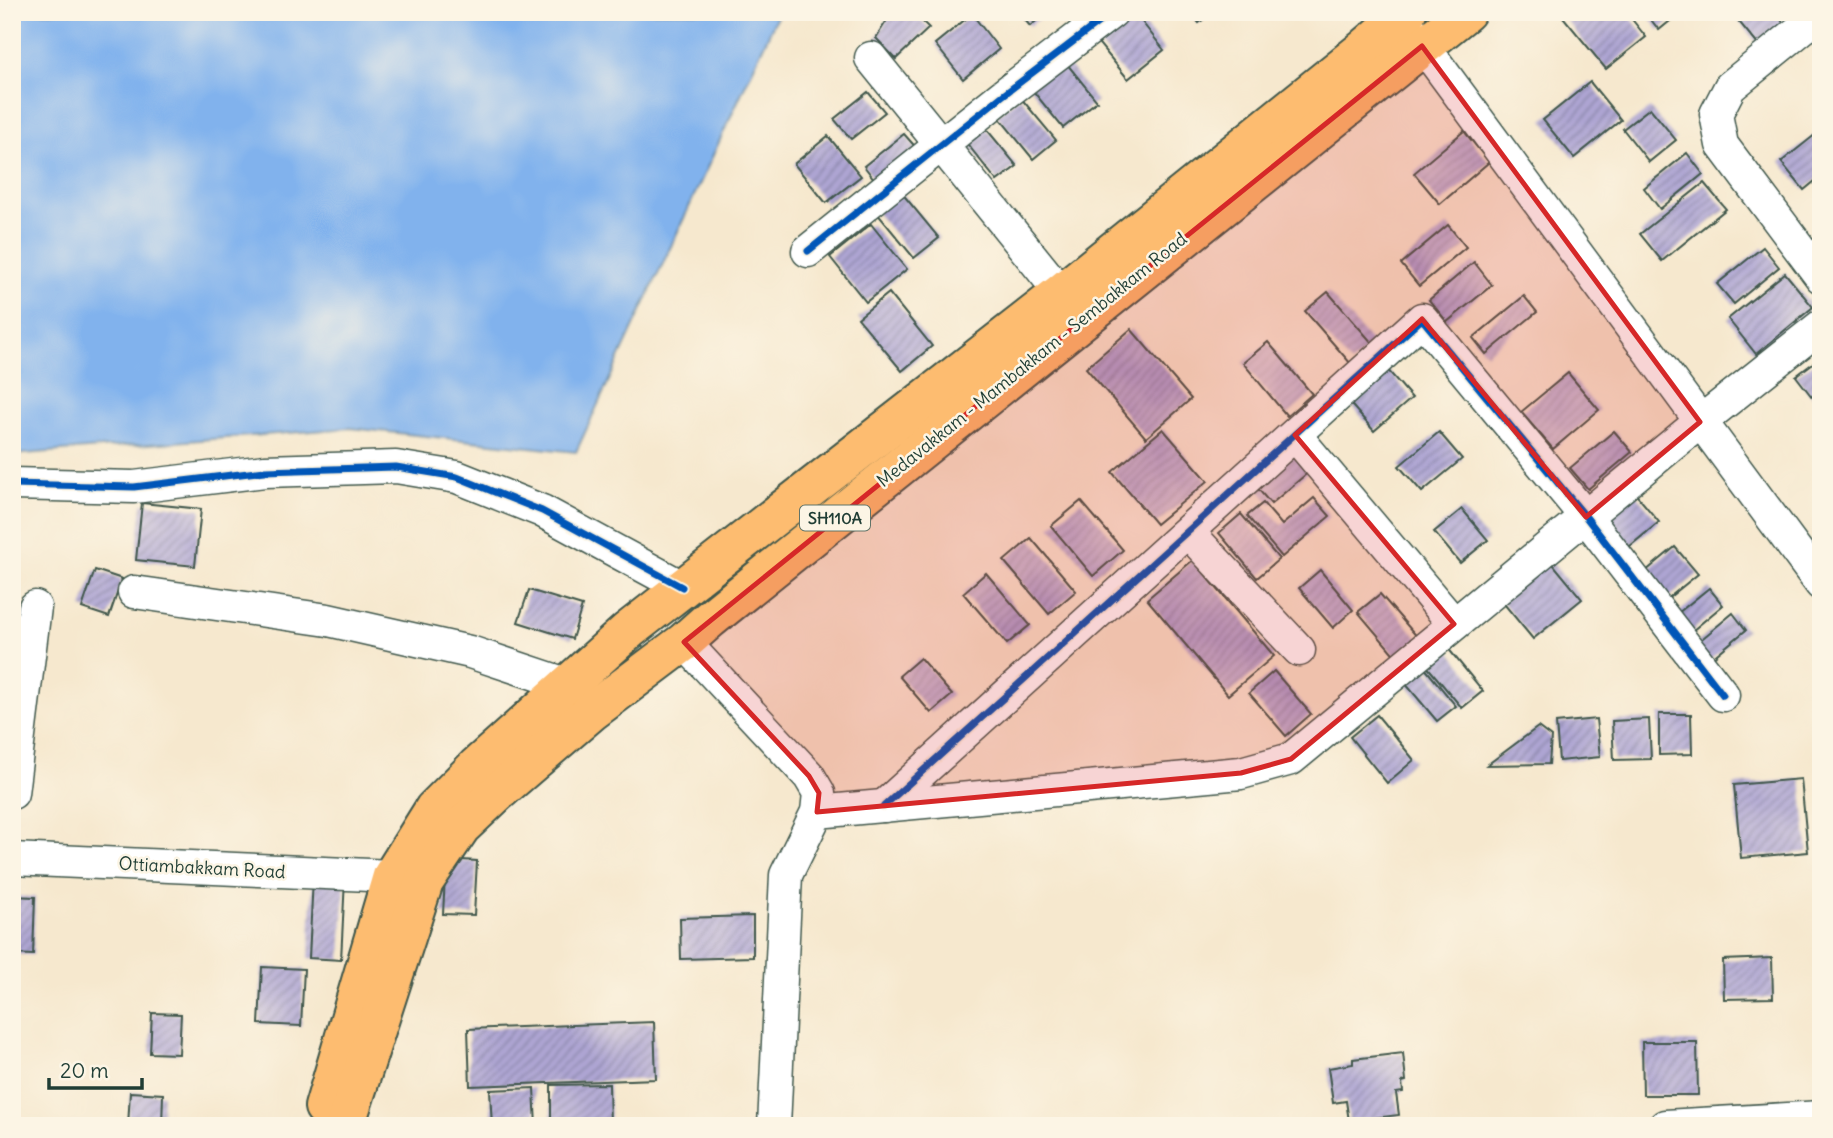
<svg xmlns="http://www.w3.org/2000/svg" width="1833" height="1138" font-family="Delius,sans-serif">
<defs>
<pattern id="building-hatch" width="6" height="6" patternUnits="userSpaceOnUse" patternTransform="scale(1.75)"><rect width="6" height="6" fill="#aea5d3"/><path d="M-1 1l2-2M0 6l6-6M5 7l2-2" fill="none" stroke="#8d88ac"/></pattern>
</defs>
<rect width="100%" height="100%" fill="#fcf5e5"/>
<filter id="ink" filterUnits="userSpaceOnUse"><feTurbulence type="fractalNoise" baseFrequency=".0143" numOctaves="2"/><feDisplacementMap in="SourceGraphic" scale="14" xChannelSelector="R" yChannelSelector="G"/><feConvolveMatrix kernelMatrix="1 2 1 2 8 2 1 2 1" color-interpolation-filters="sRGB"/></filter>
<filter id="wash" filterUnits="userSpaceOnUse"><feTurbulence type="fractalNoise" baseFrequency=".00686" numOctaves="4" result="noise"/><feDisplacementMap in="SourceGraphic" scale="28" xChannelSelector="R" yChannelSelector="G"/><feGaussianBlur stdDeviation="1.57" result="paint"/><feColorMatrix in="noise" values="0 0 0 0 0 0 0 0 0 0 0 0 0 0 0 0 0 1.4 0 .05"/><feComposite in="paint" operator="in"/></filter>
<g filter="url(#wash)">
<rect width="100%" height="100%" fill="#f6e8ce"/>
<path fill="#81b2ed" stroke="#507890" stroke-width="2" d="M12,12H779L576,452L350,428L12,455Z"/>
<g id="blocks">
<g fill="url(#building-hatch)">
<path d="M892,12H913L929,28L896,59L876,38Z"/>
<path d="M1022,12H1047L1030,26L1020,14Z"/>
<path d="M1128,12H1134L1164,50L1128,79L1095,39Z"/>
<path d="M1190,12H1212L1199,23Z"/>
<path d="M1559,12H1626L1646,37L1606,69Z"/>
<path d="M1645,12H1681L1659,30Z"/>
<path d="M1731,12H1775L1785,25L1759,46Z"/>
<path d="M972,14L999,49L963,79L935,44Z"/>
<path d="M1063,59L1097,101L1063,128L1029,86Z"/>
<path d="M1590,82L1621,120L1574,158L1543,120Z"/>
<path d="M868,92L885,112L851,139L834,119Z"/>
<path d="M1020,97L1056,140L1033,159L997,115Z"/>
<path d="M1650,108L1676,140L1649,162L1623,129Z"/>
<path d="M984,126L1017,166L997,181L965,141Z"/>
<path d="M1821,130V176L1804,190L1781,162Z"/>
<path d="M1464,131L1489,162L1440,204L1414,173Z"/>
<path d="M904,134L919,151L878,184L864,166Z"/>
<path d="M828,136L861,176L826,203L794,164Z"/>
<path d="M1687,153L1703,174L1660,209L1644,188Z"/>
<path d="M1704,183L1726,209L1662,261L1640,234Z"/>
<path d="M901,192L939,238L914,258L876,212Z"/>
<path d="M871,224L907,269L866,302L830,257Z"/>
<path d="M1448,225L1466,247L1419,286L1401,264Z"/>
<path d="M1763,247L1779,267L1734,304L1717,284Z"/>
<path d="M1474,262L1492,285L1447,322L1429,300Z"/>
<path d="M1785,273L1813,307L1756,354L1728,319Z"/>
<path d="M1328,292L1373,344L1351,364L1305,311Z"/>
<path d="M889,293L932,346L902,371L858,318Z"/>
<path d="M1524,296L1537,312L1486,354L1473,338Z"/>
<path d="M1131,329L1191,399L1146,438L1086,368Z"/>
<path d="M1268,342L1312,394L1287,416L1243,363Z"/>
<path d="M1821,357V391L1812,397L1796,376Z"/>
<path d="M1386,368L1412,398L1374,431L1347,400Z"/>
<path d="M1568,373L1599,410L1553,449L1521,412Z"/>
<path d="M1163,429L1208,481L1156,524L1112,472Z"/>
<path d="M1614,431L1632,452L1588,489L1570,468Z"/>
<path d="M1439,432L1462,459L1422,492L1399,466Z"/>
<path d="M1293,449L1311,470L1271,504L1252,482Z"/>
<path d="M1634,492L1659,522L1624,551L1599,521Z"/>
<path d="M1314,498L1330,516L1282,557L1247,516L1263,503L1282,525Z"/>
<path d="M1081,501L1123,550L1093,576L1051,526Z"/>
<path d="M142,503L201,509L195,566L136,560Z"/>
<path d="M1462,509L1488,540L1460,563L1434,532Z"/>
<path d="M1241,514L1279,559L1257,578L1219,533Z"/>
<path d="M1031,538L1076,591L1049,614L1004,561Z"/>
<path d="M1675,547L1698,574L1661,604L1639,577Z"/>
<path d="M1544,553L1582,599L1533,639L1495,593Z"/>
<path d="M1193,560L1274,656L1228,695L1147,599Z"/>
<path d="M95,570L122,579L109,617L82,608Z"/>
<path d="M1320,570L1353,610L1333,628L1299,588Z"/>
<path d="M986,573L1030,625L1007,644L963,593Z"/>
<path d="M1709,588L1723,605L1686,636L1672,618Z"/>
<path d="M529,590L582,606L572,639L518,622Z"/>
<path d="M1380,594L1419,639L1397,658L1358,612Z"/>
<path d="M1733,613L1746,630L1706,663L1692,647Z"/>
<path d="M1447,647L1483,691L1462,708L1426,665Z"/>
<path d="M920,658L952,695L931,713L899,676Z"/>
<path d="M1424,667L1456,706L1437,721L1405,683Z"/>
<path d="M1274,671L1311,714L1286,736L1249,693Z"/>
<path d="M1659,714H1691L1692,754L1659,755Z"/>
<path d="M1377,715L1414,760L1387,783L1350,737Z"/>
<path d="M1596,719L1600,757L1559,761L1556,723Z"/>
<path d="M1649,719L1651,759L1614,760L1612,721Z"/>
<path d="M1538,727L1551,737L1549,764L1487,765Z"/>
<path d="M1801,779L1808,852L1741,858L1734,785Z"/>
<path d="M446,859L477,861L474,915L443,914Z"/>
<path d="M313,878L345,879L341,960L309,958Z"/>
<path d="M12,896L35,897L33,955L12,954Z"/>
<path d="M753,916V957L681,959L680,918Z"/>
<path d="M1772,958L1773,998L1724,999L1723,960Z"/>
<path d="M262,967L304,969L301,1026L259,1024Z"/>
<path d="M152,1013L181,1014L179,1054L150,1053Z"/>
<path d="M654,1022L656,1079L470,1086L468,1029Z"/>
<path d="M1642,1042H1697L1698,1095H1643Z"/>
<path d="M1403,1053L1406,1081L1402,1082L1403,1092L1396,1093L1399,1115L1349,1121L1346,1101L1333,1103L1328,1068L1353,1064V1059Z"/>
<path d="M609,1084L610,1126H551V1085Z"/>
<path d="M534,1088L536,1126H492L490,1090Z"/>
<path d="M130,1092L163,1094L162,1126H128Z"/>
</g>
</g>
</g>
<g filter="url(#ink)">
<use href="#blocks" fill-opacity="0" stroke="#3f574b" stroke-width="2"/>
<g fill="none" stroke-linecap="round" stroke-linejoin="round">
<g stroke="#3f574b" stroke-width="35">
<g id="minor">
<path d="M1821,13L1730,87L1716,114L1722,145L1821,277"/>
<path d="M1410,28L1821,584"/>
<path d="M871,58L1061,293"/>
<path d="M808,251L1002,96L1112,12"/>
<path d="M1295,435L1454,624"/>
<path d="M12,484L134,487L265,471L396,467L457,477L542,511L682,587"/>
<path d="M1188,532L1299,650"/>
<path d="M134,592L328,620L470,652L569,685"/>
<path d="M684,642L809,776L819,793L817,812L786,875L774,1126"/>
<path d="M12,793L35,607"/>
<path d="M884,806L1422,319L1586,517L1723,695"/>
<path d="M817,812L1241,773L1291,759L1700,422L1821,326"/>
<path d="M12,859L392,876"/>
<path d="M1665,1126L1821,1117"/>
</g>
</g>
<g stroke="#3f574b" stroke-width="42">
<g id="major">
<path d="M324,1107L392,876L434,809L476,767L629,630L1061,293L1365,48L1407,12"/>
<path d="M345,1126L424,882L461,827L498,792L591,712L684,642L710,619L1466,12"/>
</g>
</g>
<use href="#minor" stroke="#fff" stroke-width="32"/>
<use href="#major" stroke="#fdbc6f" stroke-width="38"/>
<g stroke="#fcf5e5" stroke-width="11">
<g id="cycleway">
<path d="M808,251L1002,96L1112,12"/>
<path d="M12,484L134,487L265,471L396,467L457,477L542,511L682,587"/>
<path d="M884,806L1422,319L1586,517L1723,695"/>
</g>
</g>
<use href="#cycleway" stroke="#0057b8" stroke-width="7"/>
</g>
</g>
<path fill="#d62828" fill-opacity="0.2" stroke="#d62828" stroke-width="5" stroke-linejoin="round" d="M1422,46L1700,422L1586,517L1422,319L1295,435L1454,624L1291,759L1241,773L817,812L819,793L809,776L684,642Z"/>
<g text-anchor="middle" stroke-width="5" stroke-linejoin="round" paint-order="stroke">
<rect fill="#fcf5e5" stroke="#617469" stroke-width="2" x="800" y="505.5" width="70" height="25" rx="5"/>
<g font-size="16" font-weight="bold" fill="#1f3d34">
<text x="835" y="524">SH110A</text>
</g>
<g font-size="18" fill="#1f3d34" stroke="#fcf5e5">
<text transform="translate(1032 360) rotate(-39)" y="6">Medavakkam - Mambakkam - Sembakkam Road</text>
<text transform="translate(202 868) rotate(3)" y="6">Ottiambakkam Road</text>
</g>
</g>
<rect width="1833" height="1138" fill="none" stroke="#fcf5e5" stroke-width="42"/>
<path d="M49 1078v10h93v-10" fill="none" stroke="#1f3d34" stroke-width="3.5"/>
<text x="60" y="1078" font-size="21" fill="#1f3d34" stroke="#fcf5e5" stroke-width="5" paint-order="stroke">20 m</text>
</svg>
